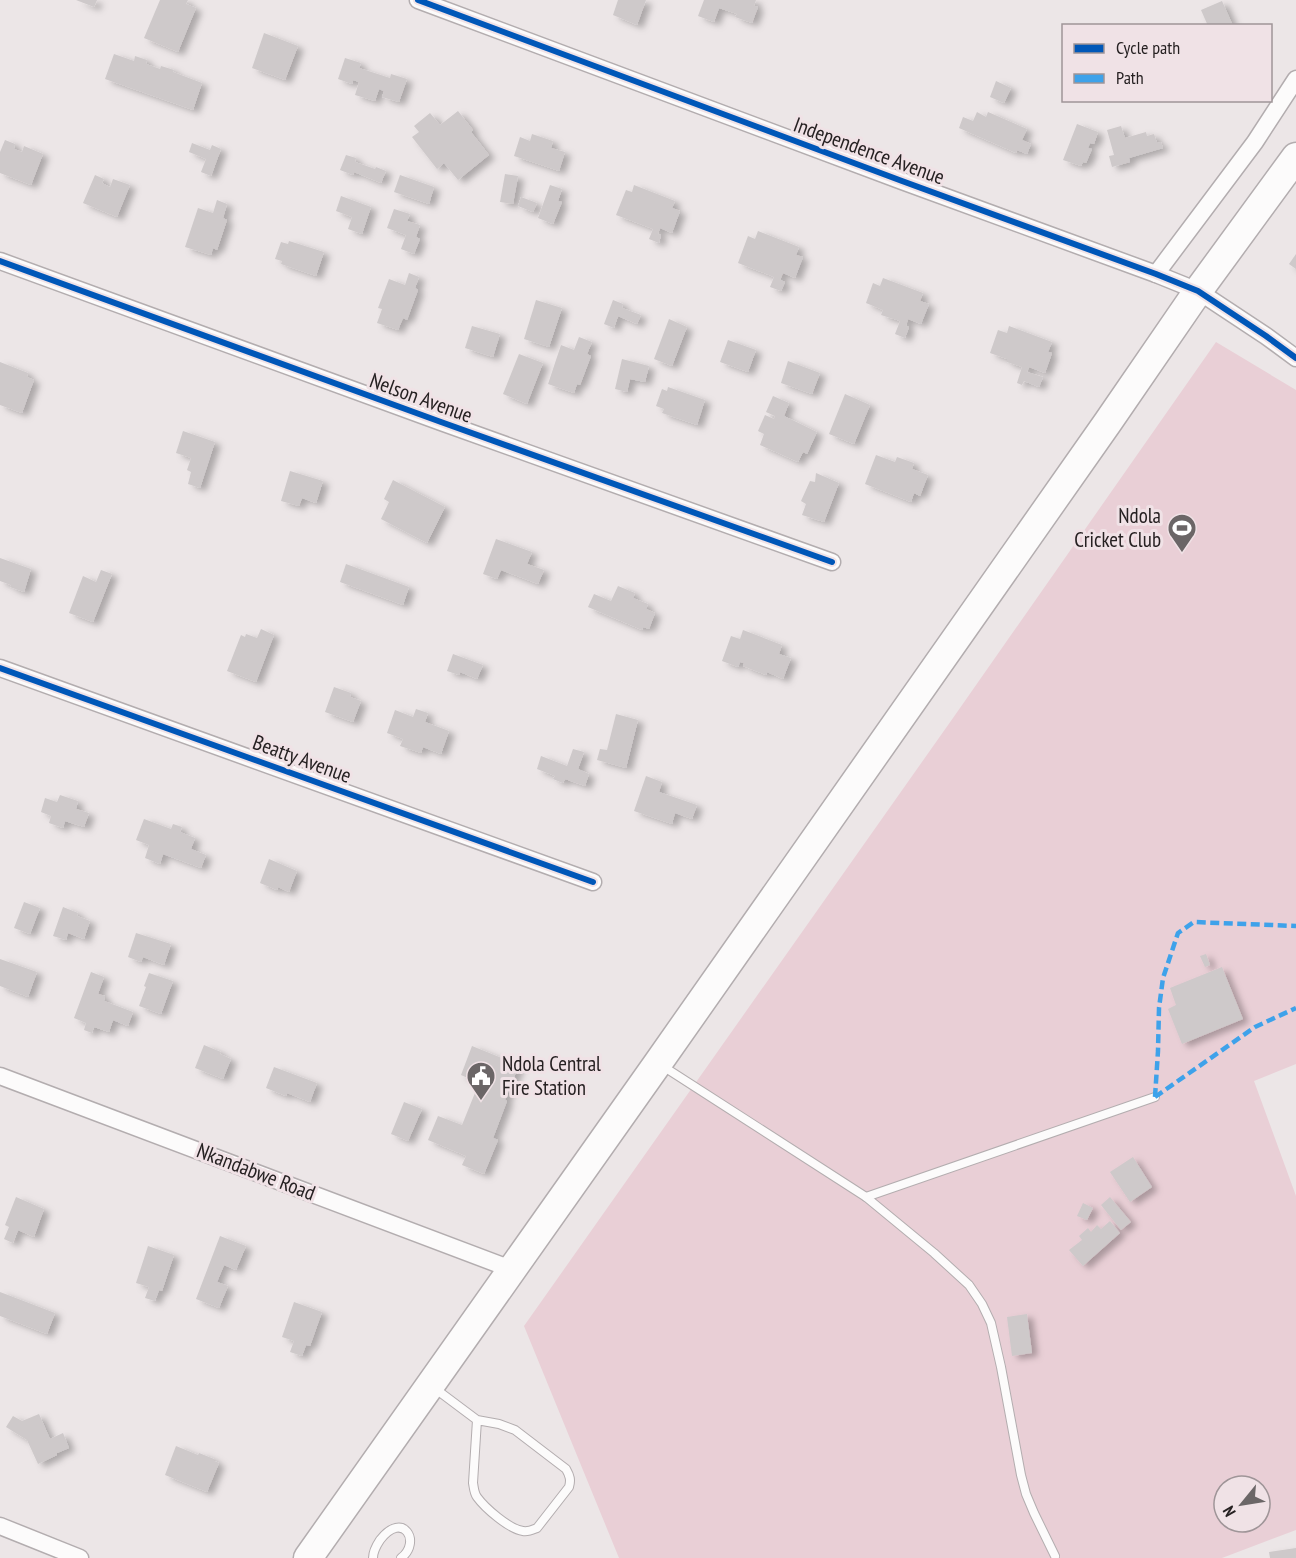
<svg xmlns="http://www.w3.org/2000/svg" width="1296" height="1558" font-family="'PT Sans Narrow',sans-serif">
<defs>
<filter id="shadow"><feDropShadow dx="6" dy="3.5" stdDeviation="3" flood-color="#0004"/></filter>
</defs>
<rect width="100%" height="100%" fill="#ece6e7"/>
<path fill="#e9cfd6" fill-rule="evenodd" d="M1216,342L1296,390V1064L1254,1081L1296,1196V1530L1222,1558H619L524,1326L953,718ZM1224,1486H1260V1522H1224Z"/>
<g fill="#cec9ca" filter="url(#shadow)">
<path d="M76,0H97L94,7Z"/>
<path d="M160,0H188L186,4L196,8L178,52L144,38Z"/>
<path d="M618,0H646L637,25L613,15Z"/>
<path d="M704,0H756L754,6L758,7L752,23L735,17L737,14L719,8L714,22L698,16Z"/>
<path d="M1222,1L1233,26H1208L1201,10Z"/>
<path d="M264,33L298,46L285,80L252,68Z"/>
<path d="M114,54L134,61L135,56L147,60L146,64L160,69L161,66L174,70L173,72L202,83L193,110L105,79Z"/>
<path d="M345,58L361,63L359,68L390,78L391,74L407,79L399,102L382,97L384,91L379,89L375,101L355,95L359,82L353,80L352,84L338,79Z"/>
<path d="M996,81L1011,88L1004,103L990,97Z"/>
<path d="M458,111L473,130L471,132L489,155L458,180L444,163L437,169L412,137L419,132L414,126L430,113L440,125Z"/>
<path d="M977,112L986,117L988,112L1027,129L1022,140L1031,144L1027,154L1017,150L1016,153L959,128L963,117L973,121Z"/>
<path d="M1077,124L1098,132L1094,144L1090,143L1088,148L1092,149L1086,163L1083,162L1081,166L1063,160Z"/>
<path d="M1121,126L1125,138L1146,132L1147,136L1154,134L1157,143L1161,142L1163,148L1129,158L1130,162L1112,167L1109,156L1114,155L1107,130Z"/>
<path d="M532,134L553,141L551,148L565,152L559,171L514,156L520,137L530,141Z"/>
<path d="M5,140L15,144L14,149L22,152L24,146L43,154L31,185L0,173V152Z"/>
<path d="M192,143L210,150L212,145L221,149L211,176L201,172L206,159L189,152Z"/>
<path d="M346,155L356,158L355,162L375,169L376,167L386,171L381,183L354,172L353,175L340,170Z"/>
<path d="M505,174L518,176L513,204L500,202Z"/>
<path d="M95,175L104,179L102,183L110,187L113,179L130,185L117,217L83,203Z"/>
<path d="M400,175L434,187L429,204L394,192Z"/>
<path d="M550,185L562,189L558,201L562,202L553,224L538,218Z"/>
<path d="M634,185L675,201L672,208L680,211L672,233L660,228L658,234L661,235L659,243L649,239L653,229L616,215L626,190L632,192Z"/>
<path d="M341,196L371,207L362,234L348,229L352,217L336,211Z"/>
<path d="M521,197L537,203L533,212L518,206Z"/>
<path d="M217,200L227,204L223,218L227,220L217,250L213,248L211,255L185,247L198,208L213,213Z"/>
<path d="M394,209L410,214L407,221L420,225L416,237L420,239L414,254L401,249L406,235L387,228Z"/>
<path d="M758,231L799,247L796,255L803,257L795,278L783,273L780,280L785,282L781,291L770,287L774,277L738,263L748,236L755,239Z"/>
<path d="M289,241L324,252L316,276L281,264L282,261L275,259L281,242L288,244Z"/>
<path d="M1296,254V269L1289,264Z"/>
<path d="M409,273L419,277L415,288L418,290L407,320L403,318L398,330L377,323L382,309L378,308L389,279L405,285Z"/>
<path d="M883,278L923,293L920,301L929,304L921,324L908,319L906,326L909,327L905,338L895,334L900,321L881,315L883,310L866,303L873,283L880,286Z"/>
<path d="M536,300L562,308L549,347L524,339Z"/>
<path d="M613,300L623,304L622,308L641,315L637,324L618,316L614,328L604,324Z"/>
<path d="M669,319L687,327L672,366L654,359Z"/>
<path d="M472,326L500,334L493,357L465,348Z"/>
<path d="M1009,326L1052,342L1048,352L1052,353L1045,373L1029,367L1027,372L1043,377L1039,387L1024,381L1022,385L1017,383L1022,367L1007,362V359L990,353L998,330L1007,333Z"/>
<path d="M579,337L592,342L587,354L591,356L580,385L577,384L574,393L548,384L561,345L574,350Z"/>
<path d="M728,340L756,350L748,372L720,362Z"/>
<path d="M519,354L543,363L527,404L503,394Z"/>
<path d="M622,359L649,366L645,382L630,379L627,392L615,389Z"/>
<path d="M788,361L820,373L812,394L781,383Z"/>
<path d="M0,362L28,373L27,377L34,380L22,413L0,405Z"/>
<path d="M668,387L705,400L697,425L662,413L664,409L656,406L662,389L667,391Z"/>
<path d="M845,394L870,405L854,444L829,434Z"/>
<path d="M773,396L789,403L784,416L817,432L807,454L803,452L798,462L760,445L764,434L758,431L765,415L774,419L775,416L766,412Z"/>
<path d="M183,431L215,442L200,488L188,484L191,472L187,470L191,458L176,453Z"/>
<path d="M876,455L895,462L897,457L914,463L912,469L928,475L920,496L914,493L911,502L865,484Z"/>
<path d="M290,471L323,481L316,503L302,498L299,506L281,501Z"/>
<path d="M816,473L839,483L824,522L802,515L806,504L801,501L810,481L815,482Z"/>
<path d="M393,480L445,507L427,543L381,519L389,502L384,499Z"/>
<path d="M496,539L532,552L527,564L544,570L538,584L501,570L497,579L483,574Z"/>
<path d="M0,558L31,569L24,592L10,587L11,585L0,581Z"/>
<path d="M346,564L409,587L403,605L340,582Z"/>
<path d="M101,570L112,574L93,622L69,613L83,576L96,582Z"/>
<path d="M618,586L635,593L633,598L648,604L646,609L655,613L649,629L643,627L642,630L588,607L594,594L611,601Z"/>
<path d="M261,629L274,635L256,682L227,671L241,635L245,637L246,634L257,638Z"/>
<path d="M743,630L782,645L779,654L791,658L783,679L767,672L766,675L743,666L744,663L740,662L738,667L722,661L731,636L740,639Z"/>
<path d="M453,654L483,665L477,679L460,672L459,675L447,671Z"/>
<path d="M334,687L351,693L350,697L361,701L353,722L325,712Z"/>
<path d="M416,709L428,713L425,722L449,731L441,754L423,747L421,753L400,746L403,739L387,733L395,710L413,717Z"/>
<path d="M616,714L638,720L626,768L597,760L600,749L607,750Z"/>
<path d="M573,749L584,752L578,769L589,774L585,786L565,779L563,783L553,779L555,776L537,769L541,756L567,766Z"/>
<path d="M646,776L662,782L659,792L697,805L692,819L675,813L672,824L634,811Z"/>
<path d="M60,795L78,801L76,809L89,813L84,827L65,821L63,828L49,823L51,816L41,812L45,798L57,802Z"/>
<path d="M144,819L171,829L173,824L182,827L180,832L195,838L191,849L206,855L201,868L163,854L160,864L145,858L149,845L136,840Z"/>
<path d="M269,859L297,871L289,892L278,887L277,890L260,883Z"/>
<path d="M24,902L40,908L30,934L14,928Z"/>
<path d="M63,907L78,913L77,916L90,921L84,939L68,933L66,940L53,936Z"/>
<path d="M136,933L171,944L164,965L143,957L141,962L128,957Z"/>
<path d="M1206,954L1210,965L1205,967L1200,956Z"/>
<path d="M0,959L37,972L28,997L0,986Z"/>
<path d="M1222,967L1243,1019L1182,1044L1168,1009L1176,1005L1170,988Z"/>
<path d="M91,972L104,977L98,994L105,996L104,1001L133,1012L128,1026L113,1020L109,1032L94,1027L92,1033L84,1030L86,1023L74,1018Z"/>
<path d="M149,973L173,981L161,1014L139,1006L146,987L144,986Z"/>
<path d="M204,1045L221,1052L220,1054L231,1059L223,1079L195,1068Z"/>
<path d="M472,1046L519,1065L505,1100L507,1101L493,1138L498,1140L484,1174L462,1165L466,1156L428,1140L438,1116L462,1125L479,1083L461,1075Z"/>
<path d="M274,1067L317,1083L310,1102L287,1093L286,1096L266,1088Z"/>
<path d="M404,1102L422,1109L408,1141L391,1134Z"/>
<path d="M1133,1157L1152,1187L1130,1202L1110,1172Z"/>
<path d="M16,1197L44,1209L34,1237L18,1230L13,1243L4,1239L9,1227L5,1225Z"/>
<path d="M1110,1197L1131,1222L1121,1230L1101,1205Z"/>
<path d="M1083,1203L1093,1208L1087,1220L1077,1216Z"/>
<path d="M1110,1221L1120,1233L1083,1266L1069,1250L1082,1240L1079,1236L1088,1228L1091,1232L1097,1225L1101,1229Z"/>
<path d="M220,1236L246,1246L236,1270L224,1265L217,1282L228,1286L219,1308L196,1299Z"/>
<path d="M148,1246L174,1255L162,1291L159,1290L155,1301L145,1298L149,1287L136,1283Z"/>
<path d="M0,1292L55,1313L47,1334L0,1316Z"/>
<path d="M294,1302L322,1312L310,1346L306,1345L302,1356L290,1352L294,1341L282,1337Z"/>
<path d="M1027,1314L1032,1353L1012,1356L1007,1317Z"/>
<path d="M39,1414L50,1439L63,1433L69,1448L57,1453V1455L38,1464L27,1440L6,1427L13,1416L22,1421Z"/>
<path d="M176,1446L198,1455L199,1453L214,1459V1461L219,1463L207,1492L165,1475Z"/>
<path d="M1296,1548V1558H1270L1269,1552Z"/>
</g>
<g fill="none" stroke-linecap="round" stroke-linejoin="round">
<g stroke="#b3adaf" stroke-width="10">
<g id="service">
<path d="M661,1065L866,1197L934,1253L969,1285L982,1304L991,1323L1001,1367L1021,1475L1026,1494L1034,1513L1055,1556"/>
<path d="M866,1197L1155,1097"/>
<path d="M433,1387L477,1420L499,1424L515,1430L566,1469C570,1476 571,1480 569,1487L537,1528C532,1530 528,1532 523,1531C509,1529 485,1508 477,1497C474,1493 474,1488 473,1483L477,1420"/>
<path d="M373,1558C373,1551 376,1546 380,1540C403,1510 422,1542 401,1558"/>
</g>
</g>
<g stroke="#b3adaf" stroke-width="19">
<g id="minor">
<path d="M418,0L902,181L1156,274L1198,291L1266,336L1296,358"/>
<path d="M0,261L441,422L832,562"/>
<path d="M1156,274L1255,142L1296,79"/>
<path d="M0,668L593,882"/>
<path d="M0,1076L511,1269"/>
<path d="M0,1526L80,1558"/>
</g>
</g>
<g stroke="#b3adaf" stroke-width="31">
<path id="trunk" d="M308,1558L658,1063L1108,422L1198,291L1296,157"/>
</g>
<use href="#service" stroke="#fcfbfb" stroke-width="8"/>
<use href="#minor" stroke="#fcfbfb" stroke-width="16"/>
<use href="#trunk" stroke="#fcfbfb" stroke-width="28"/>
<g stroke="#3ea2ea" stroke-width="4.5" stroke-dasharray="9 4.5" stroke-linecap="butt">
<path d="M1155,1097L1158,1051L1159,1008L1163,978L1178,933L1194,922L1296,926"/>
<path d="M1155,1097L1255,1027L1296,1008"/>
</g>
<g stroke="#f0e2e6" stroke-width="10">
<g id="cycleway">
<path d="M418,0L902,181L1156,274L1198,291L1266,336L1296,358"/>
<path d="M0,261L441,422L832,562"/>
<path d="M0,668L593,882"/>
</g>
</g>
<use href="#cycleway" stroke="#0057b8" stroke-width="6"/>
</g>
<defs>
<g id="stadium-pin" transform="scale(1.5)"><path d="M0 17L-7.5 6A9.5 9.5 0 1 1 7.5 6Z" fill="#6b6667" stroke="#f0e2e6"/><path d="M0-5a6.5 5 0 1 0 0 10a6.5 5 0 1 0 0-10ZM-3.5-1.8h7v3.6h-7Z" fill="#fff"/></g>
<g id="civic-pin" transform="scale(1.5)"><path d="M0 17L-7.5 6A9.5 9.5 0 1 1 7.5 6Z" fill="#6b6667" stroke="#f0e2e6"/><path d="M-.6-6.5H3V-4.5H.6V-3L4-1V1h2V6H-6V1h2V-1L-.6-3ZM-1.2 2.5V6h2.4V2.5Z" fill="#fff"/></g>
</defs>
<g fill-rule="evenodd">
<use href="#stadium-pin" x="1182" y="528"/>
<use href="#civic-pin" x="481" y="1076"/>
</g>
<g text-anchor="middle" stroke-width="6" stroke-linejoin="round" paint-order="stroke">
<g font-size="21" fill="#262122" stroke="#f0e2e6">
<text transform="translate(869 151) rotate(20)" y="7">Independence Avenue</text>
<text transform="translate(421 398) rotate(20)" y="7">Nelson Avenue</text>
<text transform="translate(302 759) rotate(20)" y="7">Beatty Avenue</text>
<text transform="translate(256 1172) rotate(21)" y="7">Nkandabwe Road</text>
</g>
<g font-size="21" fill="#262122" stroke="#f0e2e6" text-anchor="end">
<text x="1161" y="523">Ndola<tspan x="1161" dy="24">Cricket Club</tspan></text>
<text x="502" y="1071" text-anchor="start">Ndola Central<tspan x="502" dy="24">Fire Station</tspan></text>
</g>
</g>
<rect x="1062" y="24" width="210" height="78" fill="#f0e2e6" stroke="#9f9598" stroke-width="1.5"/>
<rect x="1074" y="44" width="30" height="9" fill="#0057b8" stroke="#9f9598" stroke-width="1.5"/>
<text x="1116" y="54" font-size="18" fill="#262122">Cycle path</text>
<rect x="1074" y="74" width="30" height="9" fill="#3ea2ea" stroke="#9f9598" stroke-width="1.5"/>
<text x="1116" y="84" font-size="18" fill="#262122">Path</text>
<g transform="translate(1242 1504) rotate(240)"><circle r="28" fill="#f0e2e6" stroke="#9f9598" stroke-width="1.5"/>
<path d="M0-4.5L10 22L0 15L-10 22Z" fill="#6b6667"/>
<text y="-9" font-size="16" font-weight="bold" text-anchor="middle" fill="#262122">N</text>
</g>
</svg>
